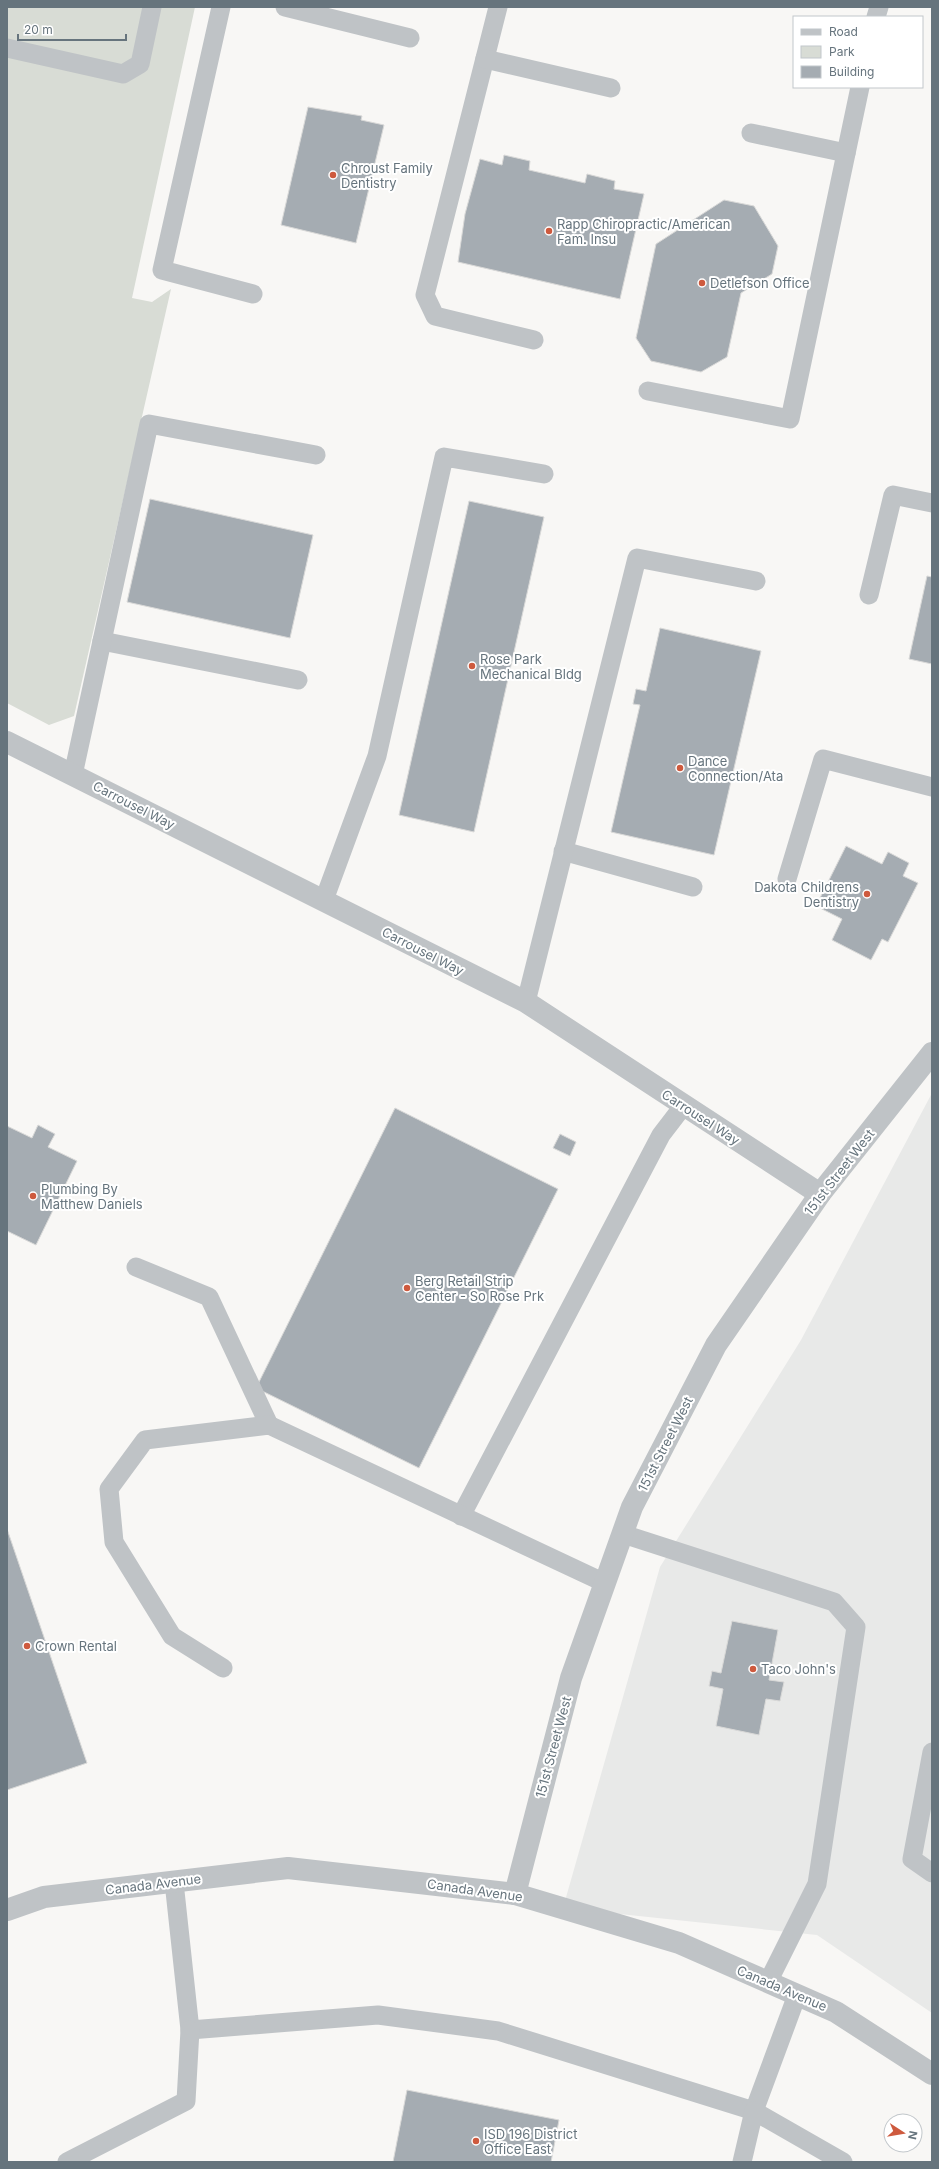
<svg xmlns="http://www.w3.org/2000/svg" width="939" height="2169" font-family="Inter,sans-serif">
<rect width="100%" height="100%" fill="#f8f7f5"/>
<path fill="#e8e9e8" d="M932,1093V2013L817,1935L563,1908L660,1567L801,1340Z"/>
<path fill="#d8dcd5" d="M7,7H195L132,298L152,302L171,289L74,716L49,725L7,703Z"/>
<g fill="#a5acb2" stroke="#d9d9d8">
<path d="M308,107L362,116L361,120L384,125L356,243L281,225Z"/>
<path d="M504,155L530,161L529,170L585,183L587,174L615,181L614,189L644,194L620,299L458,262L465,214L480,159L502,165Z"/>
<path d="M724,200L754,206L778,246L772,274L741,293L727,357L701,372L651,361L636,338L656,244Z"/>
<path d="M150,499L313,535L290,638L127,602Z"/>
<path d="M469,501L544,517L474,832L399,815Z"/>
<path d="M927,576L932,577V664L909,659Z"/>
<path d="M660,628L761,651L714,855L611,832L640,705L633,704L636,689L646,691Z"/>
<path d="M846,846L882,864L888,852L909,863L903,876L918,883L888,942L882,939L871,960L832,940L842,919L816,906Z"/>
<path d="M395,1108L558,1189L419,1468L256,1388Z"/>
<path d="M38,1125L55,1134L48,1147L77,1161L36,1245L7,1231V1126L32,1138Z"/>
<path d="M560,1134L576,1142L570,1156L553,1148Z"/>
<path d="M7,1529L87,1763L7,1790Z"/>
<path d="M732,1621L778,1630L769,1680L784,1682L780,1701L766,1699L759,1735L716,1726L723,1689L709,1686L712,1671L721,1673Z"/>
<path d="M407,2090L559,2120L551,2162H393Z"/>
</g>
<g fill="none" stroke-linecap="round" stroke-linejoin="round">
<g stroke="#bfc3c6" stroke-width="19">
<path d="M221,7L162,270L253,294"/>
<path d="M285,7L410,38"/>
<path d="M498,7L425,295L435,316L534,340"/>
<path d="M876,17L879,7"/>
<path d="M7,48L123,74L140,64L152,7"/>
<path d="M485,59L611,88"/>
<path d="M751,133L846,153"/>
<path d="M648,391L790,419L860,87"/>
<path d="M869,595L893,495L932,503"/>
<path d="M102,641L298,680"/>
<path d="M73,775L149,424L316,455"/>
<path d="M563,851L693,887"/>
<path d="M787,879L823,759L932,787"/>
<path d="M324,900L377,756L444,457L544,474"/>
<path d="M526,1002L637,558L756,581"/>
<path d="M136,1267L209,1297L269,1425"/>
<path d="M461,1516L661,1135L684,1105"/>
<path d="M623,1534L834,1602L856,1627L817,1884L768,1982"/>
<path d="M223,1668L172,1636L114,1542L109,1489L145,1440L269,1425L605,1583"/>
<path d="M932,1752L912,1859L932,1873"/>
<path d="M174,1882L190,2030L378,2015L498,2031L754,2111L797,1995"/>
<path d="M67,2162L186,2101L190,2030"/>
<path d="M742,2162L754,2111L843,2162"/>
</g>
<g stroke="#bfc3c6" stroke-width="22">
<path d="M7,742L526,1002L820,1194L932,1053"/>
<path d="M7,1910L44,1897L288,1868L515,1894L679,1943L836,2012L932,2074"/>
</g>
<path stroke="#bfc3c6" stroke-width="22" d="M515,1894L571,1678L632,1507L716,1345L820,1194"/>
</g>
<g fill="#ce5a3e" stroke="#fff" stroke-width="1.5">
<circle cx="333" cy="175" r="4"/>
<circle cx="549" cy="231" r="4"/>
<circle cx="702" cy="283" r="4"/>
<circle cx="472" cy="666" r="4"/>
<circle cx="680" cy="768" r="4"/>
<circle cx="867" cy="894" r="4"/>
<circle cx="33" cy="1196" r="4"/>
<circle cx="407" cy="1288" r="4"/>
<circle cx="27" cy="1646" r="4"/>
<circle cx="753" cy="1669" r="4"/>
<circle cx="476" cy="2141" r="4"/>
</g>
<g text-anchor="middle" stroke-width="4" stroke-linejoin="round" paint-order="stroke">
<g font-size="13" fill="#66747d" stroke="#fff" text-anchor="start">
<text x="341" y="173">Chroust Family<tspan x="341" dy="15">Dentistry</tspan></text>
<text x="557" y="229">Rapp Chiropractic/American<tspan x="557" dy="15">Fam. Insu</tspan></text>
<text x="710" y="288">Detlefson Office</text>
<text x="480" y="664">Rose Park<tspan x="480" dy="15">Mechanical Bldg</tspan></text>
<text x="688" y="766">Dance<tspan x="688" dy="15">Connection/Ata</tspan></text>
<text x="859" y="892" text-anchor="end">Dakota Childrens<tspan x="859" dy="15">Dentistry</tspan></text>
<text x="41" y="1194">Plumbing By<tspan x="41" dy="15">Matthew Daniels</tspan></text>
<text x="415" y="1286">Berg Retail Strip<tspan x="415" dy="15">Center - So Rose Prk</tspan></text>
<text x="35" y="1651">Crown Rental</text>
<text x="761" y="1674">Taco John's</text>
<text x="484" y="2139">ISD 196 District<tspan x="484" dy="15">Office East</tspan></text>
</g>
<g font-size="13" fill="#66747d" stroke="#fff">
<text transform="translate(134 805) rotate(27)" y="5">Carrousel Way</text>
<text transform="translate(423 951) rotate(27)" y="5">Carrousel Way</text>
<text transform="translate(701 1117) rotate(33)" y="5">Carrousel Way</text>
<text transform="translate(839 1172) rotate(-52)" y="5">151st Street West</text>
<text transform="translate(665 1444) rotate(-63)" y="5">151st Street West</text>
<text transform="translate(553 1747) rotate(-75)" y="5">151st Street West</text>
<text transform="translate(153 1884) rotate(-7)" y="5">Canada Avenue</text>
<text transform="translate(475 1890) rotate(8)" y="5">Canada Avenue</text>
<text transform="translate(782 1988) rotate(23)" y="5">Canada Avenue</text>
</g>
</g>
<rect width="939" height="2169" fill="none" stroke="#66747d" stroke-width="16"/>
<rect x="793" y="16" width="130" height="72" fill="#ffffff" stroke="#c2c7cb"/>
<rect x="801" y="29" width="20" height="6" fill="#bfc3c6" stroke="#c2c7cb"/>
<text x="829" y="36" font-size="12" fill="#66747d">Road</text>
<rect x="801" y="46" width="20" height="12" fill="#d8dcd5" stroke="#c2c7cb"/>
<text x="829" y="56" font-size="12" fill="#66747d">Park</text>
<rect x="801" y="66" width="20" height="12" fill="#a5acb2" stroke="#c2c7cb"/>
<text x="829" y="76" font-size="12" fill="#66747d">Building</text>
<g transform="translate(903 2133) rotate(102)"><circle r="19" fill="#ffffff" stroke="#c2c7cb"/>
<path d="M0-3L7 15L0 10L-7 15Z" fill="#ce5a3e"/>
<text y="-6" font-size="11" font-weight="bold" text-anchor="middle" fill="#66747d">N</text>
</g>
<path d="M18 34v6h108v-6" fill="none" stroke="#66747d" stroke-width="2"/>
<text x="24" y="34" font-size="12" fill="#66747d" stroke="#ffffff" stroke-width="3" paint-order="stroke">20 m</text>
</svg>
